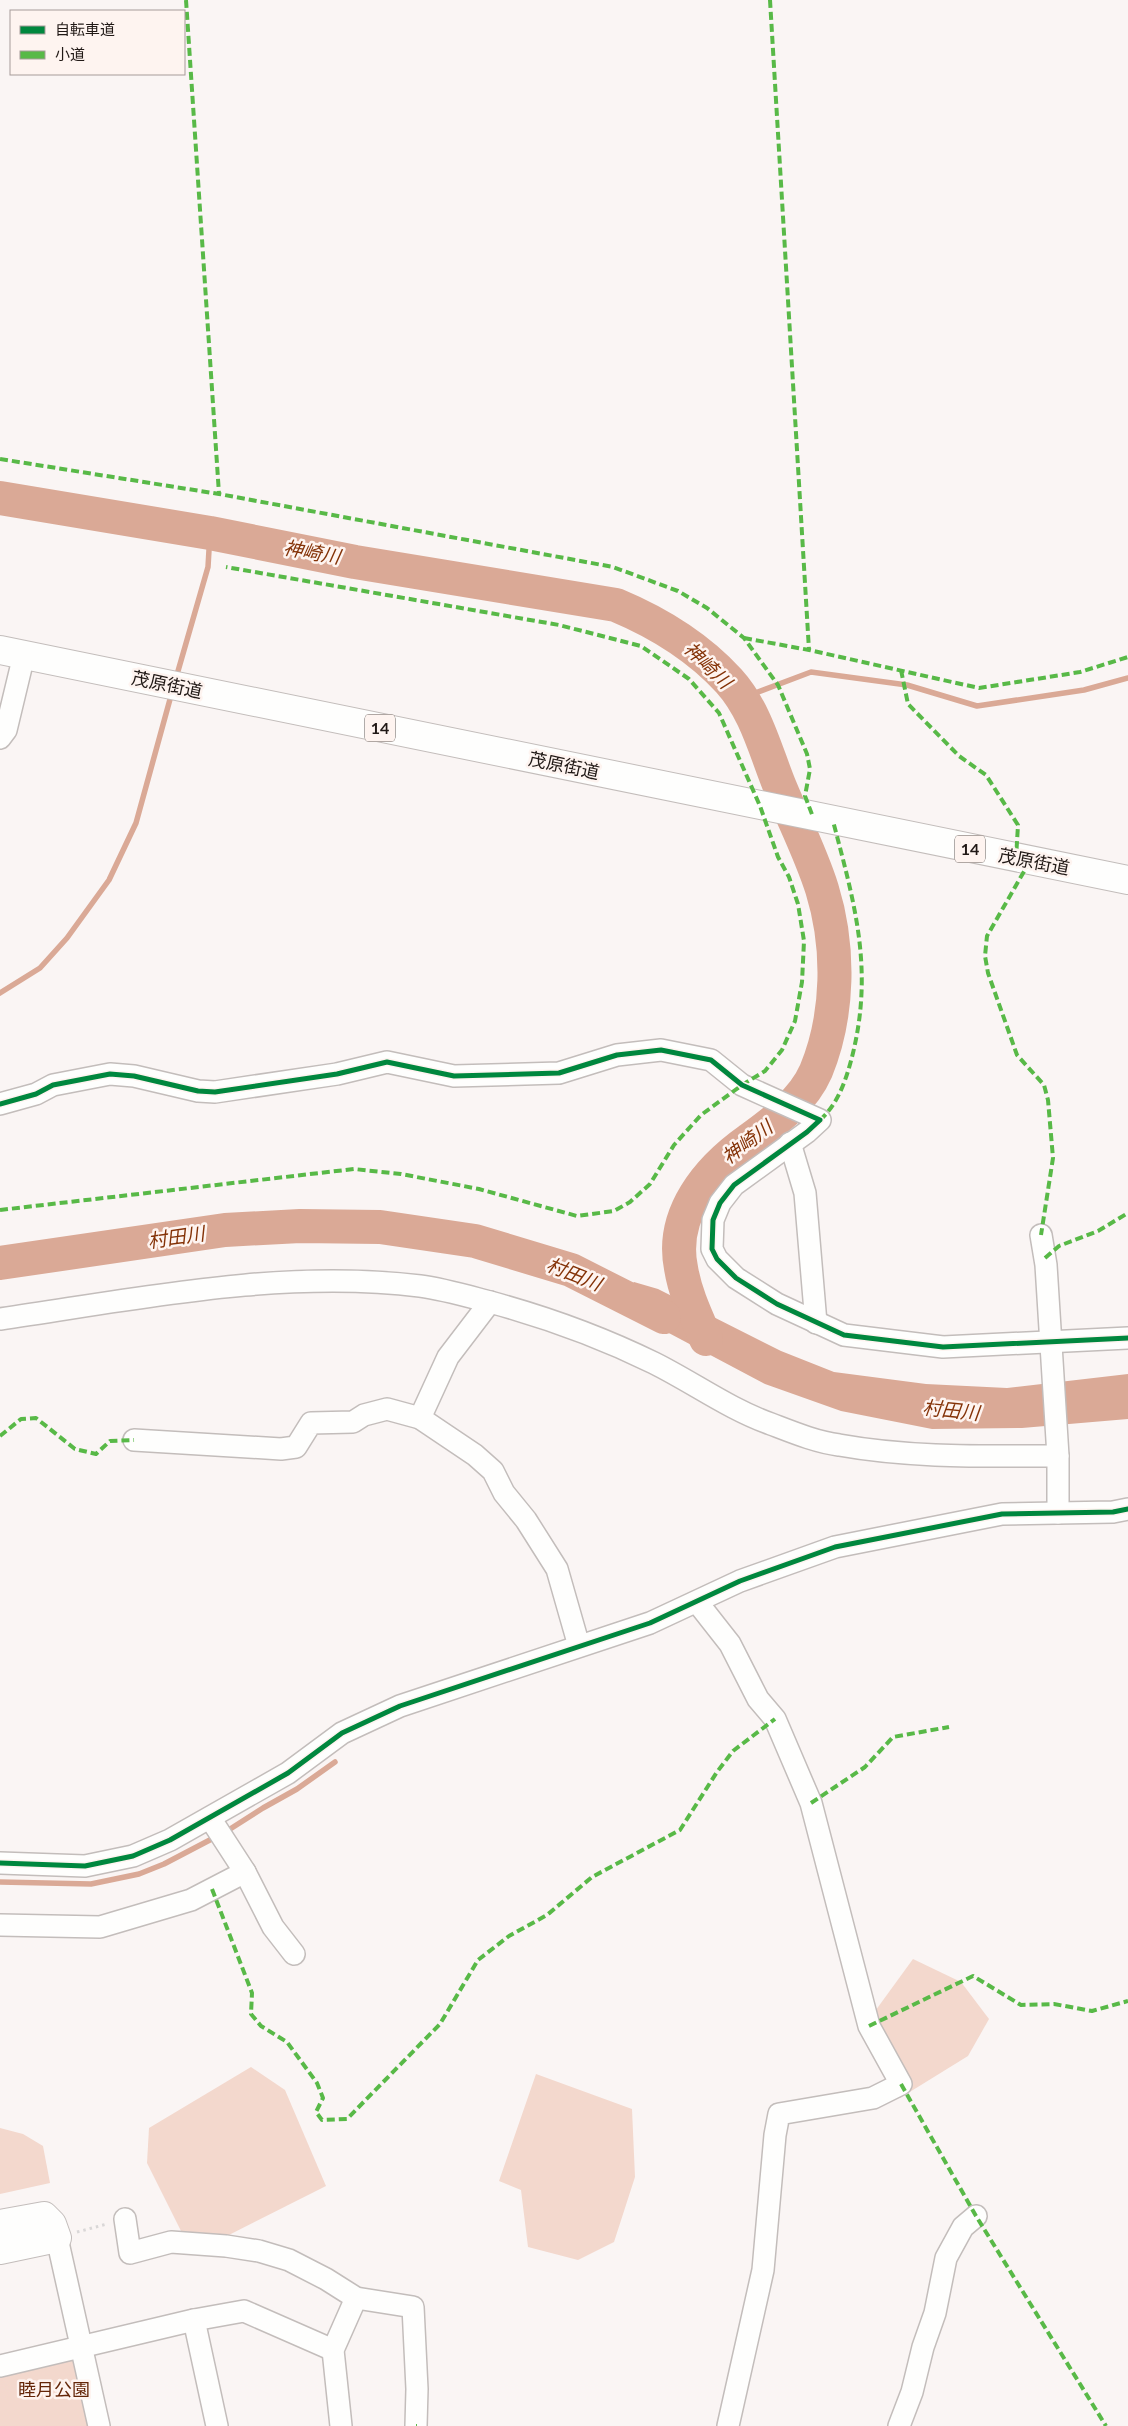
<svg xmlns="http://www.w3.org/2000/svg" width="1128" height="2426" font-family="Lato,'Noto Sans JP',sans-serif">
<rect width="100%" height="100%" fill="#faf5f4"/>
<g fill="#f3d8cd">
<path d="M913,1959L961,1982L989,2019L968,2056L900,2098L865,2025Z"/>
<path d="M251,2067L285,2090L326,2186L219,2240L181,2231L147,2163L149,2128Z"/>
<path d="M536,2074L632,2109L635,2177L614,2242L578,2260L528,2247L521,2190L499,2181Z"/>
<path d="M0,2128L23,2134L43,2146L50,2183L0,2194Z"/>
<path d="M81,2347L99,2426H0V2366Z"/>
</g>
<path fill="#daa996" d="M634,1282L658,1289L781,1351L834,1372L926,1384L1007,1388L1128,1374V1419L1022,1428L932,1429L841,1411L765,1384L616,1305Z"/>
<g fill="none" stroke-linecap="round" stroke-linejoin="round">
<g stroke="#daa996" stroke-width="5.5">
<path d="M176,678L208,567L210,533"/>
<path d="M742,698L811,672L907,685L977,706L1084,690L1128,678"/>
<path d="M0,993L40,968L67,938L109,880L136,823L172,692"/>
<path d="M0,1882L91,1884L139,1874L164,1864L227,1831L263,1808L297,1789L335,1762"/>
</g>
<g stroke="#daa996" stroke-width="34">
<path d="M0,498L210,533L355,562L616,605C659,623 697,646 729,681C756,711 765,750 780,787C794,821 811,854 822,889C840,947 839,1015 816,1071C803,1101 775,1121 749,1140C708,1169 670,1214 681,1268C685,1293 696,1316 706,1339"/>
<path d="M0,1263L225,1230L300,1226L380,1227L475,1241L571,1270L664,1317"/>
</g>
<g stroke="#c3bdbb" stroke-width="24">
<g id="street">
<path d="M0,738L6,730L24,655"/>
<path d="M0,1104L36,1094L53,1085L110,1074L134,1076L198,1091L215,1092L337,1074L387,1062L454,1076L559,1073L617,1055L661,1050L711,1060L742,1085L820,1120L807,1132L734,1185L720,1203L713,1220L712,1249L717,1259L736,1278L777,1304L844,1335L943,1347L1128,1338"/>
<path d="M790,1143L805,1193L816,1323"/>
<path d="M1041,1235L1046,1265L1058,1456V1513"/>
<path d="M0,1319C138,1299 280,1269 420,1286C443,1289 467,1296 490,1302C549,1318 599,1336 654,1363C694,1383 729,1409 771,1424C792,1432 816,1442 839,1445C911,1458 985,1456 1058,1456"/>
<path d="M420,1418L448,1357L490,1302"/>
<path d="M134,1440L281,1449L296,1447L311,1423L353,1422L364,1415L387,1409L420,1418L475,1455L493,1471L504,1493L526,1520L557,1569L579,1646"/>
<path d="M697,1602L730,1644L758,1699L775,1719L811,1803L869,2026L901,2084L873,2098L779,2114L775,2135L763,2270L728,2426"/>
<path d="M0,1863L85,1866L133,1856L170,1840L288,1773L342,1733L400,1706L650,1623L740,1581L835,1547L1002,1514L1113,1512L1128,1509"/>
<path d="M245,1872L273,1927L294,1954"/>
<path d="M0,1925L100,1927L191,1900L245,1872L210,1818"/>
<path d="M125,2219L130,2253L171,2242L226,2246L259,2251L289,2260L326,2279L356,2298L413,2307L417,2389L416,2426"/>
<path d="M57,2238L99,2426"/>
<path d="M194,2320L217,2426"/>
<path d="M0,2366L194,2320L244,2311L333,2350"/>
<path d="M341,2426L333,2350L356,2298"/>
<path d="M899,2426L912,2392L923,2347L935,2313L946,2258L963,2227L976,2216"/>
</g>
</g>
<g stroke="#c3bdbb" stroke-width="30">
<path id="secondary" d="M0,2224L44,2216L52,2224L57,2238L0,2250"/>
</g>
<g stroke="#c3bdbb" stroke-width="30">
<path id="primary" d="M0,650L1128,880"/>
</g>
<path stroke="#d9d7d7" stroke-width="3" stroke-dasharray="2.5 4" stroke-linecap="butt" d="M77,2232L107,2224"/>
<use href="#street" stroke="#fefefd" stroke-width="21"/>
<use href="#secondary" stroke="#fefefd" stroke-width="28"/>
<use href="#primary" stroke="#fefefd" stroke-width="28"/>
<g stroke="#58b947" stroke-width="4" stroke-dasharray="8 4" stroke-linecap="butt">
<path d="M186,0L219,494"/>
<path d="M770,0L809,650"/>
<path d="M0,459L219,494L613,567L678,591L707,608L744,638L778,685L807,754L810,769L805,796L813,817"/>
<path d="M744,638L809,650L979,688L1080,672L1128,657"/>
<path d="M901,670L908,704L959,756L986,775L1018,825L1016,858"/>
<path d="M1030,861L987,936L985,956L988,973L1017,1055L1044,1085L1048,1100L1053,1158L1041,1235"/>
<path d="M820,1120C838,1104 846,1080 852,1057C874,970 855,905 833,821"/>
<path d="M0,1210L354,1169L401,1174L479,1189L577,1216L614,1211L630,1202L650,1184L674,1145L701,1115L742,1085L765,1071L782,1050L795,1021L802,982L804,941L798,904L789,877L778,857L760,806L719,713L689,679L641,646L559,625L226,567"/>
<path d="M1045,1258L1059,1246L1098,1231L1128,1213"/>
<path d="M0,1436L21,1419L36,1418L75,1449L96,1454L110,1441L134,1440"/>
<path d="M811,1803L865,1767L893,1737L949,1727"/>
<path d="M212,1889L252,1993L251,2014L261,2026L287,2042L317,2083L323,2098L316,2112L322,2120L347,2119L440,2024L478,1960L509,1936L547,1915L592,1877L680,1830L717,1772L733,1751L775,1719"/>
<path d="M869,2026L973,1976L1021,2005L1054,2004L1092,2011L1128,2001"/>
<path d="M901,2084L976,2216L1106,2426"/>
<path d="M416,2426H417"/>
</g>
<g stroke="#fef4f0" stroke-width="8">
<g id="cycleway">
<path d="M0,1104L36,1094L53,1085L110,1074L134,1076L198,1091L215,1092L337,1074L387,1062L454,1076L559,1073L617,1055L661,1050L711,1060L742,1085L820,1120L807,1132L734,1185L720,1203L713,1220L712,1249L717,1259L736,1278L777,1304L844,1335L943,1347L1128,1338"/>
<path d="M0,1863L85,1866L133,1856L170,1840L288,1773L342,1733L400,1706L650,1623L740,1581L835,1547L1002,1514L1113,1512L1128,1509"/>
</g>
</g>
<use href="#cycleway" stroke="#00873e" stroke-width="5"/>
</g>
<g text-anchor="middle" stroke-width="5" stroke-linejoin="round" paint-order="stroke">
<g fill="#fef4f0" stroke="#635b57" stroke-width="1">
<rect x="365" y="714.5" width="30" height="27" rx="4"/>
<rect x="955" y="835.5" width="30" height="27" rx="4"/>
</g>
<g font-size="16" font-weight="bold" fill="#211916">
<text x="380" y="734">14</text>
<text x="970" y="855">14</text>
</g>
<g font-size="18" fill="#211916" stroke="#fef4f0">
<text transform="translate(167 685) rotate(12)" y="6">茂原街道</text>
<text transform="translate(564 766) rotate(12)" y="6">茂原街道</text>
<text transform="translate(1034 862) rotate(11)" y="6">茂原街道</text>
</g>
<g font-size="18" fill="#642608" stroke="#fef4f0">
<text x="54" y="2396">睦月公園</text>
</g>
<g font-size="19" font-style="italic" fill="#843207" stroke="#fef4f0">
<text transform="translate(312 552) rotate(10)" y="7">神崎川</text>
<text transform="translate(708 665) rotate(44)" y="7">神崎川</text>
<text transform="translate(747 1142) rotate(-37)" y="7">神崎川</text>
<text transform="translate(176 1237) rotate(-8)" y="7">村田川</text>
<text transform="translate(574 1274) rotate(22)" y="7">村田川</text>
<text transform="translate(951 1410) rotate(6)" y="7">村田川</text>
</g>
</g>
<rect x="10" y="10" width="175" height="65" fill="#fef4f0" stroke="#a69c99"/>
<rect x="20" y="26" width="25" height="8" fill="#00873e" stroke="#a69c99"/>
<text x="55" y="35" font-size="15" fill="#211916">自転車道</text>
<rect x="20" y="51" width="25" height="8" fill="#58b947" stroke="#a69c99"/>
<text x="55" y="60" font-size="15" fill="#211916">小道</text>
</svg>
